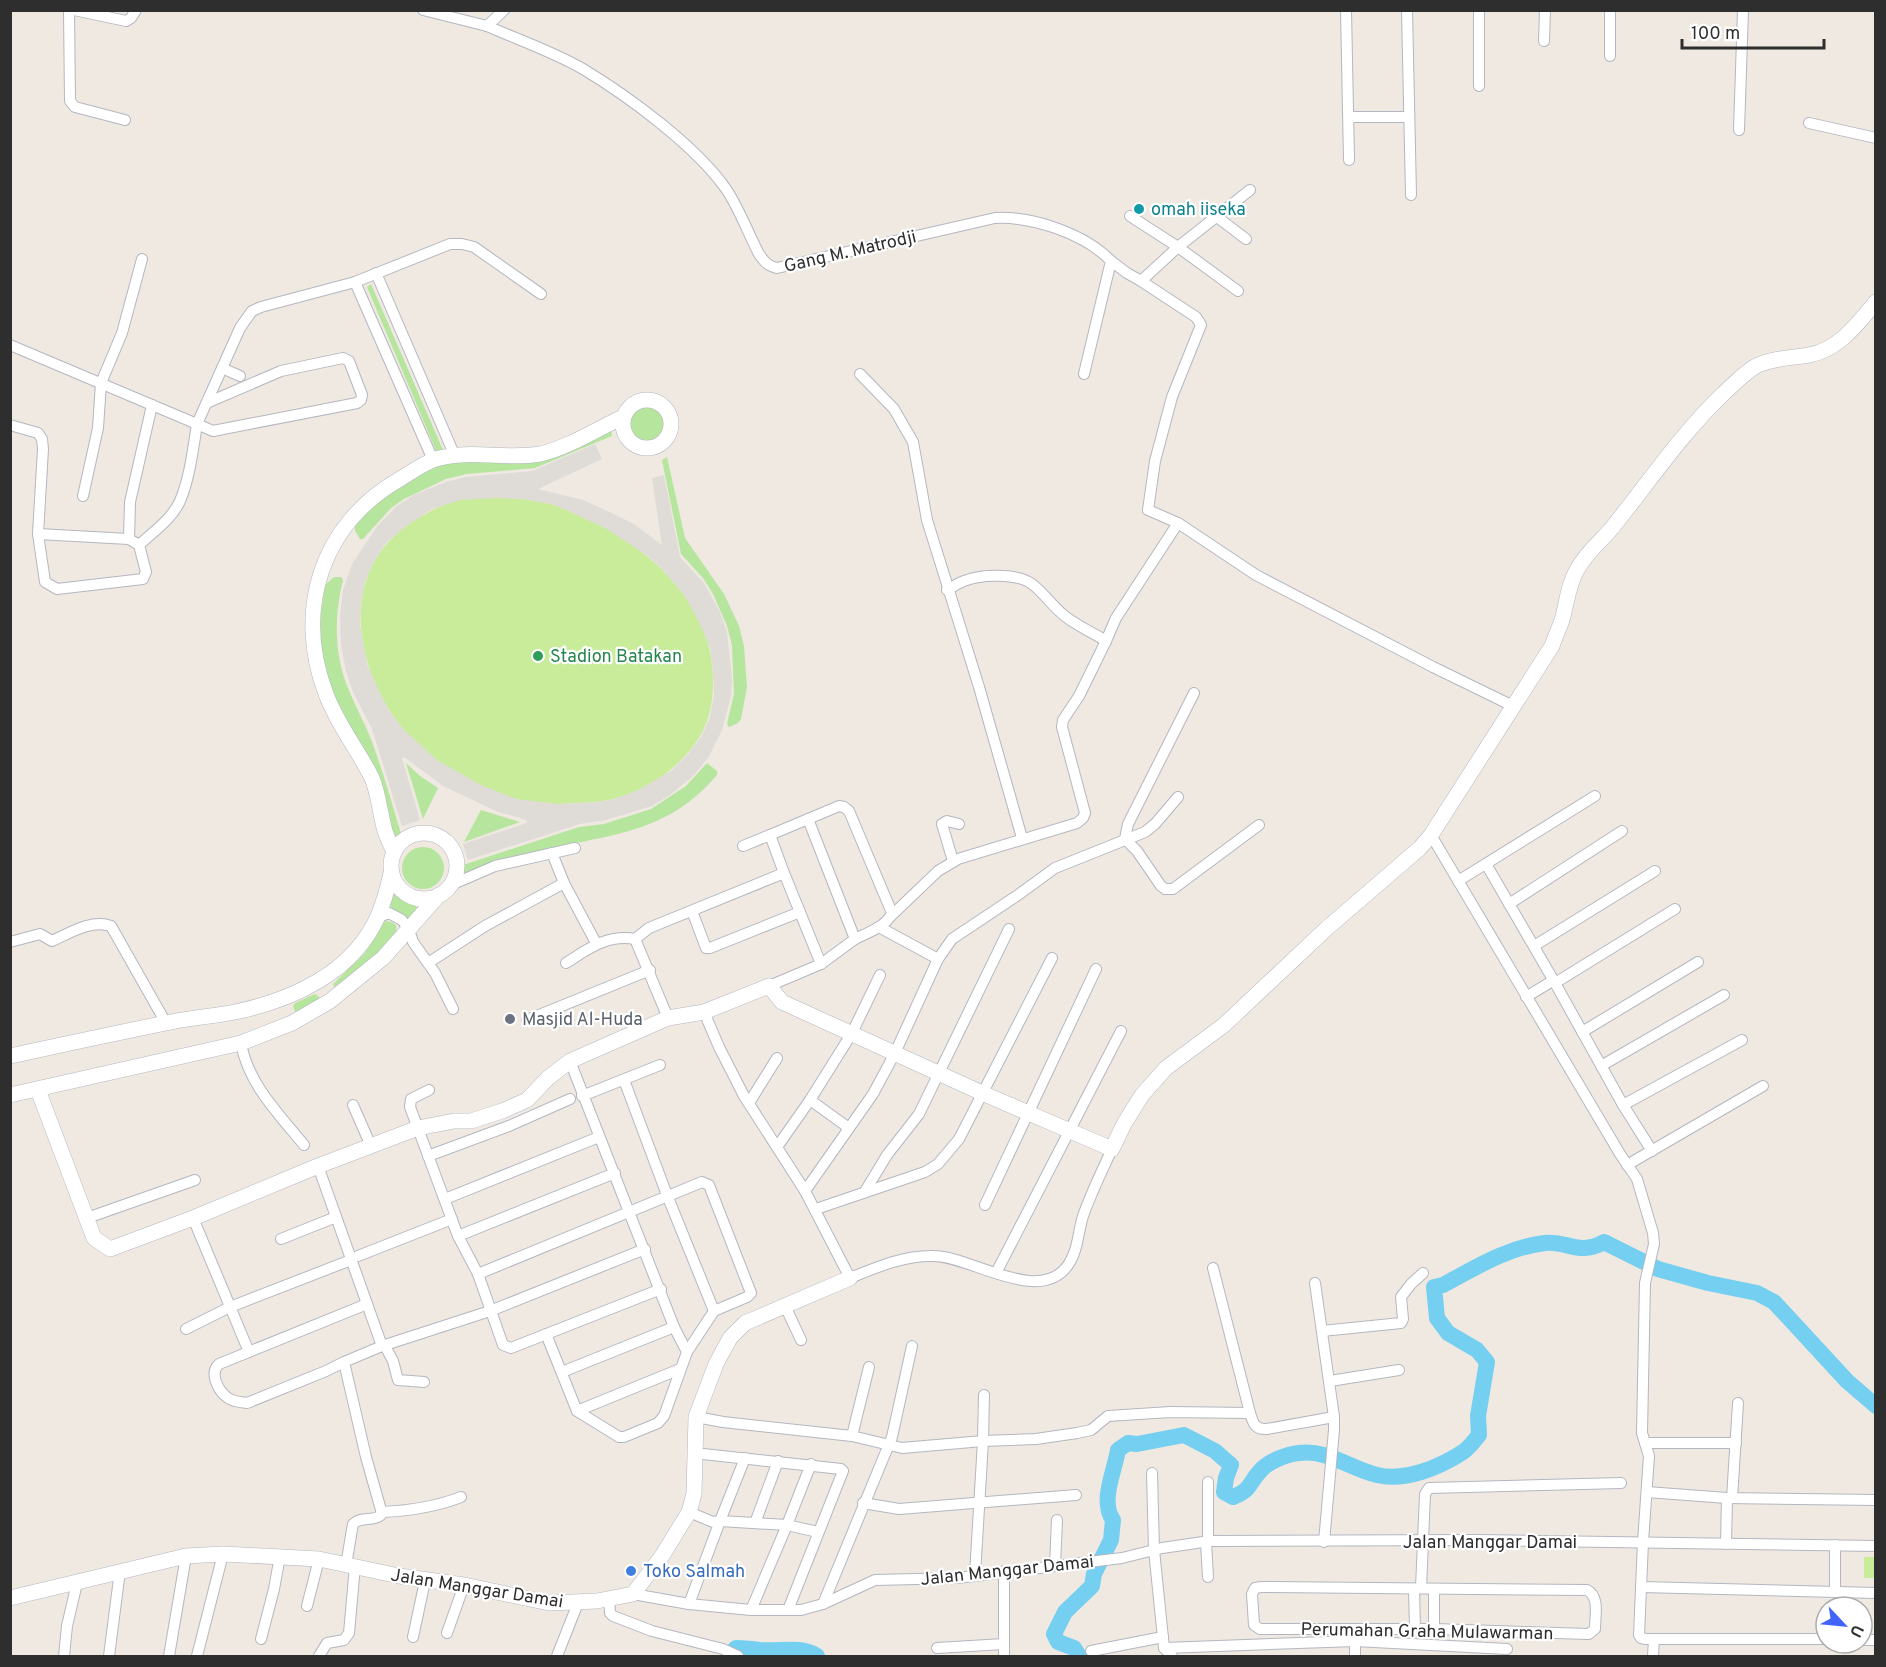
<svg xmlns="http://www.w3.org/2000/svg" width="1886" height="1667" font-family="Overpass,sans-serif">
<rect width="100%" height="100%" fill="#efe9e1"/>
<g fill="#b6e59e">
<path d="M371,284L443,450L437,453L367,287Z"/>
<circle cx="647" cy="424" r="22"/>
<path d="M611,429L612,436L535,468L467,474L446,479L404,499L391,508L363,539H360L355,531V526L365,510L430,468L457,462L499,458Z"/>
<path d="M667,457L685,538L724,594L739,626L744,646L747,687L741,719L738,723L729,727L727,724L734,694L732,645L727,626L713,594L703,578L681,554L662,460Z"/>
<path d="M334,577H341L343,580C334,614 334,655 348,688C355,706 365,723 372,742C383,772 392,803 401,834L394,838L355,739L333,694L323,658L319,627L325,585Z"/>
<path d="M406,763L420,776L438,788L423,819Z"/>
<path d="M707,763L717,771V775C669,831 619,833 553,848C523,854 494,865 465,874L462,868L463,865L579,827L604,824L651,809L686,786Z"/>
<path d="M481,810L520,822L464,842Z"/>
<circle cx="423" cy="868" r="21"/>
<path d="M394,894C399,895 416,904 418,909L410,919C397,918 383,906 394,894Z"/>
<path d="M385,921L392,922L396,925L397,936L336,991L333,984L365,953L382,924Z"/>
<path d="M315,994L319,997V1000L296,1013L293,1006L295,1003Z"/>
</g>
<g fill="#c9ec9a">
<path d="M495,498C516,498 537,499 557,506C629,531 711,592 713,676C714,710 706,736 681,760C659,783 626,800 594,802C569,804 541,806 516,799C468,786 417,754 390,711C351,650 344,566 412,522C427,513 441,504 459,500C470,498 483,498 495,498Z"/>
<rect x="1864" y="1557" width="11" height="21"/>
</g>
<path fill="#dfdcd8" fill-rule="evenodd" d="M595,444L602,459L538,489L583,500L612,513L634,524L662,545L652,478L664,475L680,557L704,583L719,610L727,632L732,678L731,696L722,730L708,758L693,776L670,795L652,806L606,820L580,824L468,860L463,844L527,823L526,820L496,811L443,786L404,757L402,758L420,820L402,826L372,729L352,690L346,671L341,645L340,616L343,590L352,564L378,525L397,506L414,495L446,482L465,477L532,471ZM495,498L523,499L555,505L605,528L648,556L664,571L685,596L700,624L710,648L713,670L714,695L710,717L701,737L688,754L671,771L640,789L615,799L598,802L558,804L516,799L481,785L437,760L404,730L390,712L380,693L367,664L360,624L361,603L365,582L374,561L387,542L405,527L432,509L460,500Z"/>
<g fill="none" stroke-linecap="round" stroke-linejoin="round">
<g stroke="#75cff0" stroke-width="16">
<path d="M729,1656L736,1648C745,1648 752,1649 760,1650C780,1652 800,1645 817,1656"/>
<path d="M1079,1656L1074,1648L1058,1642L1054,1634L1065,1612L1092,1586L1094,1574L1111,1540L1113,1520C1100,1501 1114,1473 1118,1450L1128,1443L1137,1444L1184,1435L1215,1451L1231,1465L1226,1478L1224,1492L1233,1497C1253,1489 1248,1483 1262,1469C1270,1461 1287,1454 1299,1453C1327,1449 1351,1469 1377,1475C1405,1482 1440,1467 1463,1452C1469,1448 1474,1441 1479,1435L1478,1416L1487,1362L1477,1350L1448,1333L1437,1318L1434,1287L1443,1285C1475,1268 1508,1247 1545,1243C1569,1241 1579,1256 1604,1242L1658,1269L1708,1283L1757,1293L1774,1302L1847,1381L1876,1406"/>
</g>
<g stroke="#b4b7c1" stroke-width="12">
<g id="street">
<path d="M69,10L70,101L75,107L125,120"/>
<path d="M74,10L126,21L131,18L136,10"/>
<path d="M423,10L487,26L504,10"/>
<path d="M1346,10L1349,160"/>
<path d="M1407,10L1411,195"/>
<path d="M1479,10V86"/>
<path d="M1610,10V56"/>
<path d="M487,26C519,40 554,52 583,69C628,96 696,146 726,189C739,208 748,233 759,254C764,261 767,266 777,268L995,218C1033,216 1085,234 1111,261L1084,374"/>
<path d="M1544,41L1545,10"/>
<path d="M1349,117H1409"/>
<path d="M1809,123L1876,138"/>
<path d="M1739,130L1743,10"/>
<path d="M1130,216L1178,247L1238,291"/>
<path d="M1217,217L1246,239"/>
<path d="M1111,261L1127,273L1141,281L1178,247L1250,190"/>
<path d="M376,273L454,454"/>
<path d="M355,282L433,460"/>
<path d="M10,345L197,424L240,328L252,311L261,307L355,282L450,244H462L474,247L541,294"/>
<path d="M222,368L240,376"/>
<path d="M860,374L894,409L913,442L927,520L979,687L1022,838"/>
<path d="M10,425L38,433L42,439L43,449L38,534L45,582L57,589L143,579L146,572L139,545L129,539L130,502L152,405"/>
<path d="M83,496L98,428L101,383L122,333L142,259"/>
<path d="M1178,523L1256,575L1433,667L1513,706"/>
<path d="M38,534L129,539"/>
<path d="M139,545C153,532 172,519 180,501C190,477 193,449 197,424L213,431L357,403L361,400L362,395L349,361L343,358L281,371L209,402"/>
<path d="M1106,641L1116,618L1178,523L1148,510L1155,461L1172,397L1201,325L1196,317L1141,281"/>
<path d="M1431,835L1620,1154L1637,1179L1653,1233L1654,1244L1645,1283L1642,1433L1649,1456L1643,1542L1639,1635L1641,1638L1646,1639H1826"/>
<path d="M1125,839L1137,851L1161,886L1165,889H1173L1259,825"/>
<path d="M1125,839L1128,824L1194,693"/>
<path d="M743,846L770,835"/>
<path d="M552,853L564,883L596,943"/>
<path d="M953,861L942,824L947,821L959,824"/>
<path d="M1486,864L1555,983L1623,1105L1652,1151"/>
<path d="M784,873L821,964"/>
<path d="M1458,881L1595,796"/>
<path d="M451,885L495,866L575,848"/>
<path d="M1509,904L1622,831"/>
<path d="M692,911L706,948H710L800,912"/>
<path d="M891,916L938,871L958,859L1077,823L1083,818L1085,813L1062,727L1063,720L1079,696L1106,641C1093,633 1078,626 1066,617C1053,607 1044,593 1032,584C1017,573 981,574 964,581C958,583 953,587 947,590"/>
<path d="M377,918L389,913L402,920L409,930L413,942L435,973L453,1009"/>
<path d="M879,927L938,959"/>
<path d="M10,942L40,934L52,941C70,933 91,919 111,926L166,1023"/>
<path d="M1534,946L1655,871"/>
<path d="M428,963L485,926L564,883"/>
<path d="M566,963C588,949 607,934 635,939"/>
<path d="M1555,983L1675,909"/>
<path d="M769,986L821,964L855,939L808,819"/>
<path d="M1526,997L1554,980"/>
<path d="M704,1012L719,1047L744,1096L805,1191L850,1278C877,1267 905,1255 934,1256C970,1256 1040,1306 1068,1265C1078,1251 1078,1232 1083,1216C1091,1193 1102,1171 1112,1149"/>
<path d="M668,1018L635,939L649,928L784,873L770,835L839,806L844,807L849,811L892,913C887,926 867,933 855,939"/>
<path d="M527,1020L650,970"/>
<path d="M1582,1032L1698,962"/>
<path d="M241,1043C248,1084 279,1114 304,1145"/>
<path d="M570,1061L674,1327L687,1352"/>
<path d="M1601,1066L1724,995"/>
<path d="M624,1080L667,1195L714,1311"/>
<path d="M429,1090L411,1099L410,1107L458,1236L478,1274L503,1345L511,1348L661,1289"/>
<path d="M582,1096L660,1065"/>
<path d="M810,1100L849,1128"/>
<path d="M749,1103L777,1058"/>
<path d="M353,1105L371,1146"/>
<path d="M1623,1105L1742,1040"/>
<path d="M777,1147L810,1100L852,1033L880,975"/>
<path d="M428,1156L509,1126L570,1099"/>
<path d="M1627,1165L1763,1086"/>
<path d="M318,1166L382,1346L344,1362L366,1457L381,1510V1515C373,1522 361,1516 353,1524L346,1565"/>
<path d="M805,1191L873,1094L895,1053L938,959L952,939L1018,895L1055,868L1145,832L1155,824L1178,797"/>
<path d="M864,1193L887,1155L919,1114L1009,929"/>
<path d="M445,1199L599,1137"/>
<path d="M985,1205L1096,969"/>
<path d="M816,1209L925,1172L938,1164L959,1139L1052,958"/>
<path d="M87,1218L195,1180"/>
<path d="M193,1218L249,1352"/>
<path d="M458,1236L615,1173"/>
<path d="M281,1239L336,1217"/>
<path d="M358,1256L452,1219"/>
<path d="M1213,1268L1250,1413C1253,1423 1255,1430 1267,1429L1334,1417"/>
<path d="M996,1273L1121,1031"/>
<path d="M478,1274L702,1182L709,1185L751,1293L747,1297L714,1311L687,1352L664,1416L658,1423L624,1437H619L577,1411L546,1334"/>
<path d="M1315,1283L1334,1417V1430L1324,1542"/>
<path d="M785,1306L801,1340"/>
<path d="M186,1329L230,1307L351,1260"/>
<path d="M1322,1331L1401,1323L1403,1319L1401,1297L1411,1284L1423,1273"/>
<path d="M382,1346L490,1311L645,1249"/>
<path d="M385,1346L393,1361L398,1380L424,1382"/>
<path d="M344,1362L326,1371L247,1403C240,1402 234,1402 228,1398C218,1391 209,1373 219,1364L367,1304"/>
<path d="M562,1372L674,1327"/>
<path d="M1330,1381L1399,1370"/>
<path d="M577,1411L680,1369"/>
<path d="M696,1417L723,1422L852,1436L902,1448L983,1441L984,1395"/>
<path d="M852,1436L869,1367"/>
<path d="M1645,1443H1736"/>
<path d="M694,1453L841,1469L843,1471L788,1610"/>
<path d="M745,1458L720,1521L787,1525L751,1610"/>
<path d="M811,1464L787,1525L818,1532"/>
<path d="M1152,1473L1154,1550L1164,1648L1172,1656"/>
<path d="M1647,1492L1727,1498L1876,1500"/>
<path d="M1732,1498L1738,1403"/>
<path d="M863,1503L899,1509L1076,1495"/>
<path d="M381,1512C409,1511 435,1507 461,1497"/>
<path d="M689,1512L713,1522L720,1521L689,1604"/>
<path d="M755,1523L778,1461"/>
<path d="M1208,1541V1482"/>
<path d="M1206,1542L1208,1577"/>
<path d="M1726,1544L1727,1498"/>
<path d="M1055,1566L1057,1520"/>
<path d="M1004,1571V1656"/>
<path d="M975,1575L983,1441L1036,1439L1077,1433L1091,1430L1108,1416L1170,1412L1250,1413"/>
<path d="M1261,1587L1587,1590C1600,1597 1595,1615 1595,1629L1589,1634L1434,1629H1260L1254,1625L1252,1594L1255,1588Z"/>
<path d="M1641,1587L1876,1593"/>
<path d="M1421,1588L1425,1494L1429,1488L1621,1483"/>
<path d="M1414,1589L1415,1630"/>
<path d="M1434,1589V1629"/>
<path d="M1835,1591V1545"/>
<path d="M633,1594L689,1604L751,1610H801L823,1604L875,1580L957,1578L1122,1558L1162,1548L1210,1541L1475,1540L1876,1546"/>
<path d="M609,1599L610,1613L613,1616L652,1631L723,1649L738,1656"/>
<path d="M823,1604L892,1437L912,1346"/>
<path d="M307,1606L319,1559"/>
<path d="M447,1633L464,1585"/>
<path d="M413,1637L425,1581"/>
<path d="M261,1639L274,1589L280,1556"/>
<path d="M1862,1640H1876"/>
<path d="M1355,1641V1656"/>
<path d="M937,1648L1004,1644"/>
<path d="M1164,1648L1355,1641L1507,1649"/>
<path d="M1091,1651L1163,1637"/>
<path d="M64,1656L67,1626L77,1583"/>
<path d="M109,1656L120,1571"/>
<path d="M169,1656L186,1556"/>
<path d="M197,1656L223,1554"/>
<path d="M319,1656L327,1643L344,1640L349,1633L355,1566"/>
<path d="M557,1656L578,1603"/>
<path d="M1653,1656L1654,1639"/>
</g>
</g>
<g stroke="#b4b7c1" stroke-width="16">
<g id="secondary">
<circle cx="647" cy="424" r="24"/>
<circle cx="424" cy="866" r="33"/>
<path d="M394,852C391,845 387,838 385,831C380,814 379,795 372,778C358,750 337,724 326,694C294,610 321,524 400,479C411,472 424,463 436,459C470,449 506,460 540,454C565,449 599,428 623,417"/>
<path d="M10,1056C66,1044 121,1032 176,1021C196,1017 216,1016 235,1012C292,1000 353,973 378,916C384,902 388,887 391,873"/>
<path d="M38,1090L94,1238L110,1249L193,1218L318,1166L418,1128L454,1121H471L502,1111L527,1100L548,1078L570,1061L668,1018L704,1012L769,986L782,1002L982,1093L1112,1149L1124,1124L1142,1095L1166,1068L1224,1025L1326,929L1420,848L1431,835L1552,646C1555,637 1559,629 1562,620C1567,603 1568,584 1578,568C1588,550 1604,539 1616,523C1651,479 1683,432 1724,393C1734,384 1744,373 1756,366C1771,358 1792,358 1809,355C1839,350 1858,323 1876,302"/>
<path d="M10,1095L241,1043L292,1023L330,1001L383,958L439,895"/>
<path d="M10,1598L186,1556L223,1554L319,1559L399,1576L464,1585L549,1603L597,1601L633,1594L662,1556L689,1512L694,1494L696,1417L716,1364L730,1338L745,1323L850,1278"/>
</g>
</g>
<use href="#street" stroke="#fff" stroke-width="10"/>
<use href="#secondary" stroke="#fff" stroke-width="15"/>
</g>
<circle fill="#0f9aa8" stroke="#fff" stroke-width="2" cx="1139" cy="209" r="6"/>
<circle fill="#2e9e5b" stroke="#fff" stroke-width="2" cx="538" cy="656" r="6"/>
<circle fill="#6b7280" stroke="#fff" stroke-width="2" cx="510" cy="1019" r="6"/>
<circle fill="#3f7fe0" stroke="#fff" stroke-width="2" cx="631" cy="1571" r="6"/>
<g text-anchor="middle" stroke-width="4.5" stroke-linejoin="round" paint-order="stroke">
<g font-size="18" fill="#0d838f" stroke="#fff" text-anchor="start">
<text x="1151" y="215">omah iiseka</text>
</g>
<g font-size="18" fill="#2e2e2e" stroke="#fff">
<text transform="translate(850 251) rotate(-13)" y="6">Gang M. Matrodji</text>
<text x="1490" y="1548">Jalan Manggar Damai</text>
<text transform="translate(1007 1570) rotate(-6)" y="6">Jalan Manggar Damai</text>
<text transform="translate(477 1588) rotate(9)" y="6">Jalan Manggar Damai</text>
<text transform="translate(1427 1631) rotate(1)" y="6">Perumahan Graha Mulawarman</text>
</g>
<g font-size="18" fill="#27864d" stroke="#fff" text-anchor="start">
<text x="550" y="662">Stadion Batakan</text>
</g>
<g font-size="18" fill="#5b616d" stroke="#fff" text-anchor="start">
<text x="522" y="1025">Masjid Al-Huda</text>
</g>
<g font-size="18" fill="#366cbe" stroke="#fff" text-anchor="start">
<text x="643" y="1577">Toko Salmah</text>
</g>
</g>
<rect width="1886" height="1667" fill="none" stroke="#2e2e2e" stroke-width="24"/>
<g transform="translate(1844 1625) rotate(116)"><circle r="28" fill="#ffffff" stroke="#ababab" stroke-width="1.5"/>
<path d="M0-4.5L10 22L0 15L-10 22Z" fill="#4264fb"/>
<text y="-9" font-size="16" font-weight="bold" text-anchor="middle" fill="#2e2e2e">U</text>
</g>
<path d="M1682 39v9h142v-9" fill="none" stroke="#2e2e2e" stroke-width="3"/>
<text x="1691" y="39" font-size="18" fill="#2e2e2e" stroke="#ffffff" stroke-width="4.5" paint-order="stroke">100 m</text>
</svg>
